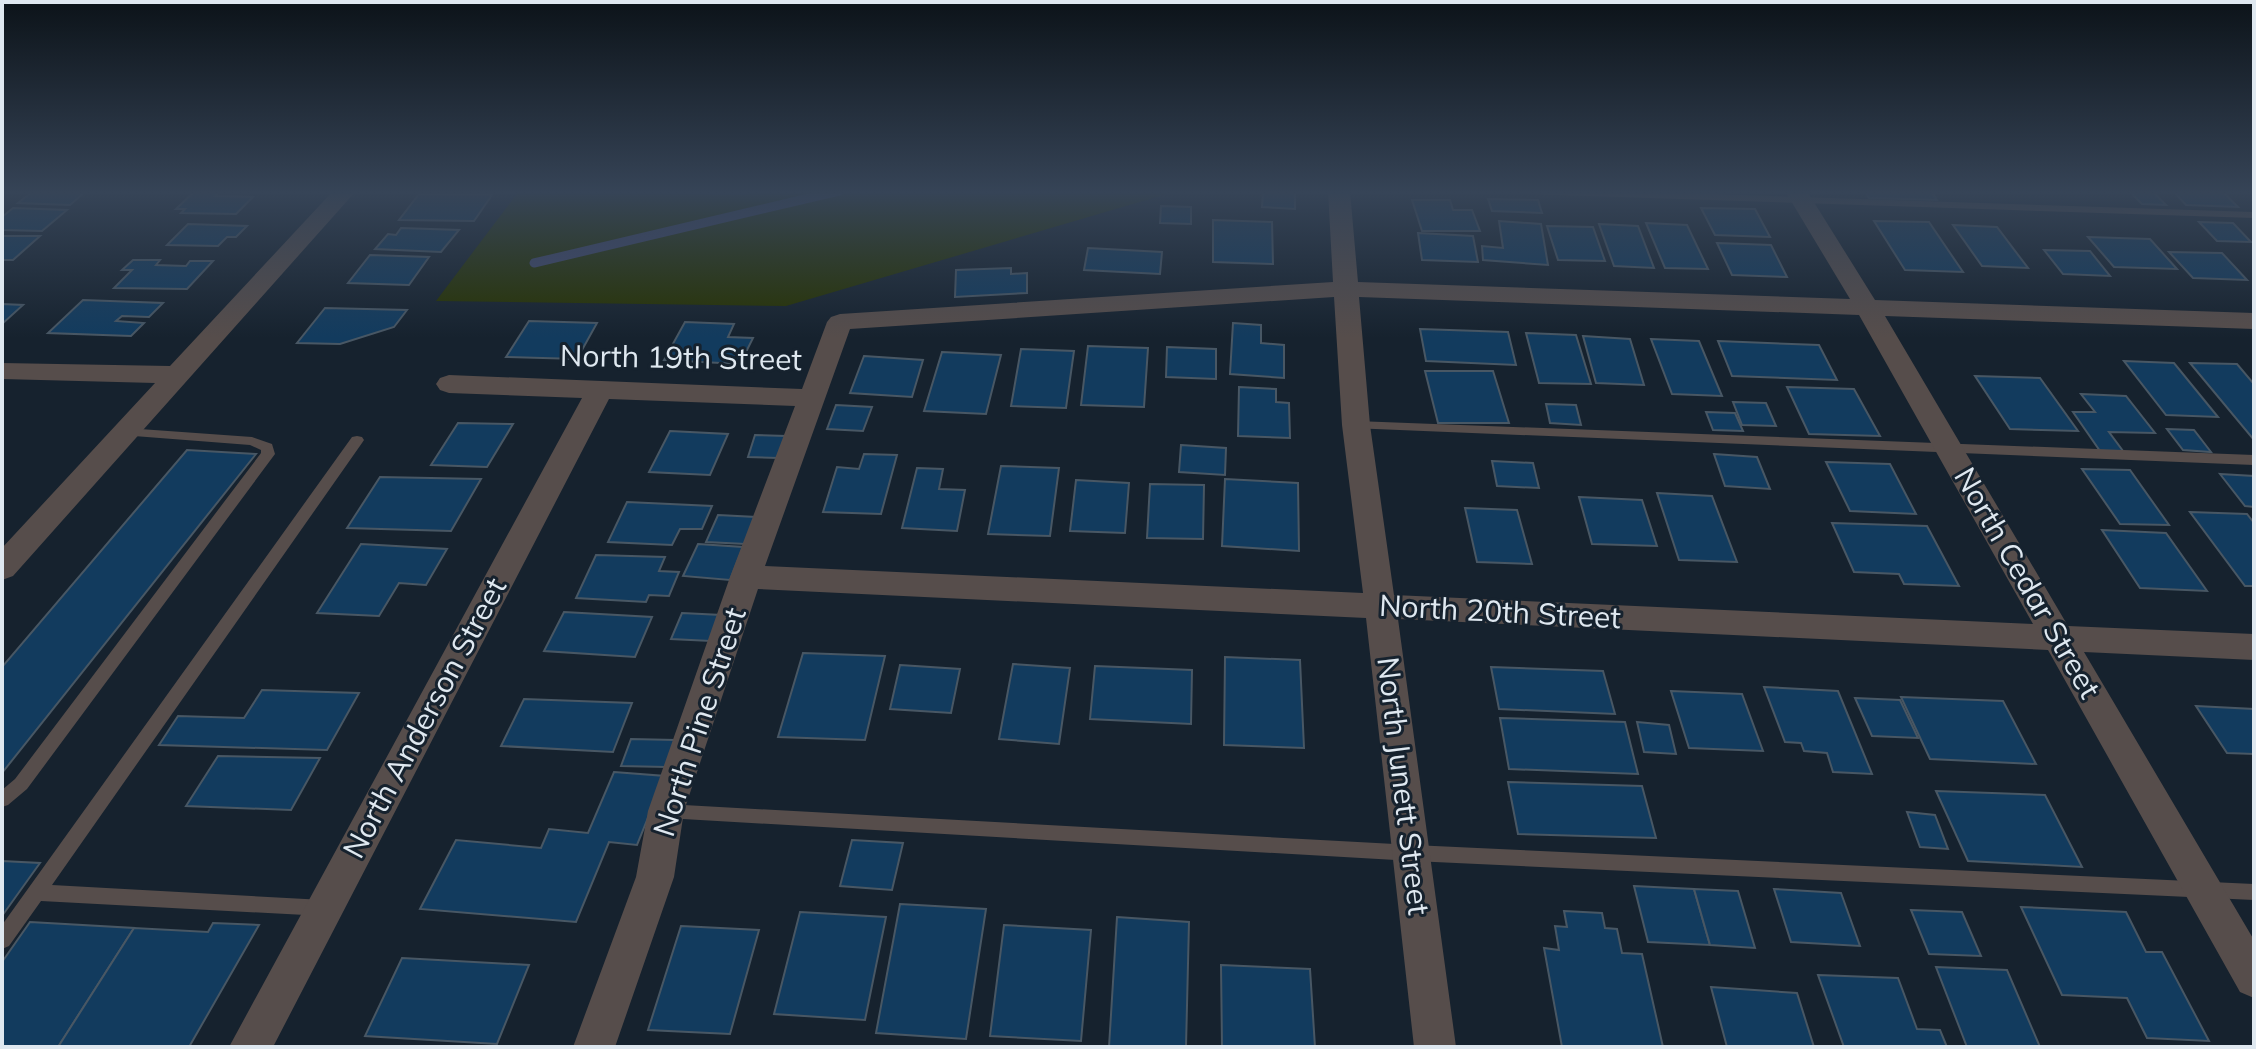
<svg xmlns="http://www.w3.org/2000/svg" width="2256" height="1049" viewBox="0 0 2256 1049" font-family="Mulish,sans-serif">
	<rect width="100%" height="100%" fill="#16222e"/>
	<polygon fill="#273300" points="519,191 743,195 761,191 1177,191 786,306 436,301"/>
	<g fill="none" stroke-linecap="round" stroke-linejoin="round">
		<polyline stroke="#434a6e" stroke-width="9" points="534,263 839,191"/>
	</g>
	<g fill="#123b5e" stroke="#485764" stroke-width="2">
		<polygon points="33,191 86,191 70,205 18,203"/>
		<polygon points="195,191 220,191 215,196 253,197 236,214 181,213 185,209 176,209"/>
		<polygon points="1263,191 1295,191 1295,209 1262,207"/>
		<polygon points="1864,191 1931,191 1937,200 1869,198"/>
		<polygon points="2129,191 2152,191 2166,205 2142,204"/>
		<polygon points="2173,191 2222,191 2238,207 2186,205"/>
		<polygon points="419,194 492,195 474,221 399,220"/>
		<polygon points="1488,199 1538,200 1542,213 1492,211"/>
		<polygon points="1412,200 1450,200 1453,210 1472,210 1480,231 1422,231"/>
		<polygon points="1161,206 1191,207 1191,224 1160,223"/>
		<polygon points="13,208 67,210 42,231 2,230 2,217"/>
		<polygon points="1701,208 1755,209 1770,237 1715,235"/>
		<polygon points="1213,220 1272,222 1273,264 1213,262"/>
		<polygon points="1499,221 1541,224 1548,265 1483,260 1482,246 1503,248"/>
		<polygon points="1874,221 1929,222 1963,272 1905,270"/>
		<polygon points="2199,222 2233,223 2251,242 2217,241"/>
		<polygon points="1646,223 1687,225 1708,269 1665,268"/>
		<polygon points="188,224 247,226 236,237 227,237 218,246 167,245"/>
		<polygon points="1599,224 1638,226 1654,268 1614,266"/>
		<polygon points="1953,225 1997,227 2028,268 1982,266"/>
		<polygon points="1547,226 1593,227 1605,261 1558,260"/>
		<polygon points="401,228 459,230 441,252 375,249 388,234 396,235"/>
		<polygon points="1418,233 1473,236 1478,262 1422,260"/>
		<polygon points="2,236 40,236 13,260 2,260"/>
		<polygon points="2088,237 2150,239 2177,269 2114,267"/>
		<polygon points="1717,243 1771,245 1787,277 1732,275"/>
		<polygon points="1088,248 1162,252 1160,274 1084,270"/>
		<polygon points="2044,250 2090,251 2110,276 2063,274"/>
		<polygon points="2169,252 2222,253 2247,280 2193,278"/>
		<polygon points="370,255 429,257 409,285 348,283"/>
		<polygon points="133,260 160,260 156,265 186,266 190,261 213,261 187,289 114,288 132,270 122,270"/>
		<polygon points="1011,268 1011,274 1027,273 1027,293 955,297 956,270"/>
		<polygon points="83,300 163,303 149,317 122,316 116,321 144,323 131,336 48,333"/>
		<polygon points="2,304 23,305 2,324"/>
		<polygon points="325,308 407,310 394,327 340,344 297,343"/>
		<polygon points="529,321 597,323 577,359 506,357"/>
		<polygon points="685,322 734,324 728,337 753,338 740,364 664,360"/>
		<polygon points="1233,323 1261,325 1261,343 1284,345 1284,378 1230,374"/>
		<polygon points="1420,329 1508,332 1516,365 1426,361"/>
		<polygon points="1526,333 1576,335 1591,384 1539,383"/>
		<polygon points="1583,336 1630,339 1644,385 1596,383"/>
		<polygon points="1651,339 1699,341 1722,396 1672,394"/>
		<polygon points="1718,341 1819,345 1837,380 1732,376"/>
		<polygon points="1088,346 1148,348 1144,407 1081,405"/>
		<polygon points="1167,347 1216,349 1216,379 1166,377"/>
		<polygon points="1021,349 1074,351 1066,408 1011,406"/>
		<polygon points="942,352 1001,355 986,414 924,411"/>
		<polygon points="864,356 923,360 912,397 850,393"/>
		<polygon points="2124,361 2174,363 2218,417 2166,415"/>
		<polygon points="2190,363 2237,364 2254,384 2254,440"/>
		<polygon points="1425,371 1493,371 1509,423 1438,423"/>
		<polygon points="1975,376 2040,378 2078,431 2010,429"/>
		<polygon points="1239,387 1276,389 1276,402 1289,403 1290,438 1238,436"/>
		<polygon points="1787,387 1854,389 1880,436 1809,434"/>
		<polygon points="2081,394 2126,396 2155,433 2109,432 2123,451 2100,451 2073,412 2095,412"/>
		<polygon points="1733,402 1766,403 1776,426 1742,425"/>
		<polygon points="1546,404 1576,405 1581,425 1550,423"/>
		<polygon points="836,405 872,407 863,431 827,429"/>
		<polygon points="1706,412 1735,413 1743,431 1713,430"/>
		<polygon points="458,423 513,424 487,467 431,465"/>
		<polygon points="2167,429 2194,430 2211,452 2183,450"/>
		<polygon points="670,431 728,434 710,475 649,472"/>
		<polygon points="755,435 786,436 778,458 748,457"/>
		<polygon points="1181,445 1226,448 1225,475 1179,472"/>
		<polygon points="187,450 256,454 2,773 2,667"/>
		<polygon points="864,454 897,455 881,514 823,512 837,467 859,469"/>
		<polygon points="1714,454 1757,457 1770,489 1725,486"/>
		<polygon points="1492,461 1533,463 1539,488 1497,486"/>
		<polygon points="1826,462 1890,464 1916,514 1850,511"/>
		<polygon points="1001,466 1059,468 1050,536 988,534"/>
		<polygon points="917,468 943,469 939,489 965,490 957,531 902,528"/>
		<polygon points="2082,469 2130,470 2169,525 2120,524"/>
		<polygon points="2220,474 2254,476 2254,507 2245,506"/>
		<polygon points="380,477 481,479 451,531 347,528"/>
		<polygon points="1225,479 1298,483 1299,551 1222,546"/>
		<polygon points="1076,480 1129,483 1125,533 1070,531"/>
		<polygon points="1150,484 1204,485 1203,539 1147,538"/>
		<polygon points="1657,493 1712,496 1737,562 1679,560"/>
		<polygon points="1579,497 1642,500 1657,546 1592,544"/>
		<polygon points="627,502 712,506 702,529 680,529 672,545 608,542"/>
		<polygon points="1465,508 1517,510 1532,564 1477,562"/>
		<polygon points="2190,512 2247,514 2254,523 2254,586 2245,586"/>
		<polygon points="718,515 756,517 746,544 706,542"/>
		<polygon points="1832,523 1927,526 1959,586 1904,584 1899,574 1854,572"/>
		<polygon points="2102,530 2166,533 2207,591 2140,588"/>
		<polygon points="361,544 447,549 426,585 399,583 379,616 317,613"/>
		<polygon points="698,544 743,547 730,580 683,576"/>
		<polygon points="596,555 665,557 659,571 679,572 669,596 649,595 646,602 576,598"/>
		<polygon points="564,612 652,617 635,657 544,651"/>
		<polygon points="682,613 721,615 711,641 671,639"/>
		<polygon points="803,653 885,656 865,740 778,737"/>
		<polygon points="1225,657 1300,660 1304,748 1224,745"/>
		<polygon points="1013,664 1070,668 1059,744 999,739"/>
		<polygon points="900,665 960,669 951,713 890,709"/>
		<polygon points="1095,666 1192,670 1191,724 1090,719"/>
		<polygon points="1491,667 1603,671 1615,714 1499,709"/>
		<polygon points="1764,687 1838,691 1872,774 1833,772 1827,753 1804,751 1801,743 1785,742"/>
		<polygon points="262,690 359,693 327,750 159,745 178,716 244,718"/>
		<polygon points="1671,691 1742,694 1763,751 1689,748"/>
		<polygon points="1901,697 2003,701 2036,764 1930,759"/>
		<polygon points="1855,698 1900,700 1918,738 1872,736"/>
		<polygon points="524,699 632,703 613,752 501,746"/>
		<polygon points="2196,706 2254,709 2254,754 2227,753"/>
		<polygon points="1500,718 1625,722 1638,774 1509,769"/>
		<polygon points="1637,722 1669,725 1676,754 1644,752"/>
		<polygon points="631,739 675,740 666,767 621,766"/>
		<polygon points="218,756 320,758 291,810 186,806"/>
		<polygon points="614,772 665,776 637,845 609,842 576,922 420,909 456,840 541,848 549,829 588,833"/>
		<polygon points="1508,782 1642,786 1656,838 1518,834"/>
		<polygon points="1936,791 2045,795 2082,867 1968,861"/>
		<polygon points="1907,812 1935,815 1948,849 1920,847"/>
		<polygon points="852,840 903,843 892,890 840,886"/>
		<polygon points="2,861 40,863 2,916"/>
		<polygon points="1634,886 1694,889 1710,945 1648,942"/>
		<polygon points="1694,889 1738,891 1755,948 1710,945"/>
		<polygon points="1774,889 1841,893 1860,946 1791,942"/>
		<polygon points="900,904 986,909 966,1039 876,1033"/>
		<polygon points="2021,907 2126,912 2146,952 2162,952 2209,1041 2147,1038 2127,998 2062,995"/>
		<polygon points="1911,910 1962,912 1981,956 1929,954"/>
		<polygon points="1564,911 1602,913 1605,928 1617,929 1622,953 1642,954 1663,1047 1562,1047 1544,948 1559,950 1555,926 1567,927"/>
		<polygon points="800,912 886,917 865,1020 774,1014"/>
		<polygon points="1117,917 1189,922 1186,1047 1109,1047"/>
		<polygon points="30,922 134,928 58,1047 2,1047 2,962"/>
		<polygon points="213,923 259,925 189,1047 58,1047 134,928 208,932"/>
		<polygon points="1004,925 1091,930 1081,1041 990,1036"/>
		<polygon points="681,926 759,930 730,1034 648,1030"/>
		<polygon points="402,958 529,965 497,1044 365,1036"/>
		<polygon points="1221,965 1310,969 1315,1047 1222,1047"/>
		<polygon points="1936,967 2007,970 2040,1047 1967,1047"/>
		<polygon points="1818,975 1898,978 1917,1029 1940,1030 1947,1047 1844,1047"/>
		<polygon points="1711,987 1797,993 1814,1047 1727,1047"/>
	</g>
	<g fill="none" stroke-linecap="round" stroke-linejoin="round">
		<g fill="#564d4b" fill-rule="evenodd">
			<polygon points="1522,191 1619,191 2254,212 2254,218 1527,194"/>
			<polygon points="1356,421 2254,455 2254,465 1351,428 1350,425"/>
			<polygon points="126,428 252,437 272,444 275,454 27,789 8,805 2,807 2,790 15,779 261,453 261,450 250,445 121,435 119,432 121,429"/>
			<polygon points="357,436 362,437 364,440 362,443 52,885 324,900 330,902 333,908 330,914 324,916 41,901 9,946 2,949 2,925 352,437"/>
			<polygon points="666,804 1413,845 2254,884 2254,900 1413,861 666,818 660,816 657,811 660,806"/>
		</g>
		<g fill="#564d4b" fill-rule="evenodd">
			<polygon points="333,191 356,191 13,576 2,580 2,548 155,383 2,379 2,363 170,366"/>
			<path d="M1328 191H1350L1358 282 1850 299 1785 191H1807L1875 300 2254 313V329L1885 316 2068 626 2254 634V660L2084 652 2254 940V998L2240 992 2048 650 1398 619 1456 1047H1414L1366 618 758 589 684 811 674 877 615 1047H573L636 877 648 811 730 577 795 406 609 399 273 1047H229L582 398 449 393 440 390 436 384 440 378 449 375 802 389 827 322 831 317 840 314 1333 282ZM1334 297 1342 425 1363 593 765 566 850 329ZM1359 297 1859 315 2033 624 1394 595 1370 425Z"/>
		</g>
	</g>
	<linearGradient id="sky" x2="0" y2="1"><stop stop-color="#0c1319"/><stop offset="0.57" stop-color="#364457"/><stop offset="1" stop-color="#364457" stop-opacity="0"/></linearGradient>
	<rect width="2256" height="338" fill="url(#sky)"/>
	<g text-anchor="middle" stroke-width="6" stroke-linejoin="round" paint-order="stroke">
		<g font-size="30" fill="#dfe8f0" stroke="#16222e">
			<text transform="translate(681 358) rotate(1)" y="10">North 19th Street</text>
			<text transform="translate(2027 583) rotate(60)" y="10">North Cedar Street</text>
			<text transform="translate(1500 612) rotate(3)" y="10">North 20th Street</text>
			<text transform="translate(425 718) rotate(-62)" y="10">North Anderson Street</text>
			<text transform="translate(700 722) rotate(-72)" y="10">North Pine Street</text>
			<text transform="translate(1403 786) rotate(83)" y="10">North Junett Street</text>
		</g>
	</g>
	<rect width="2256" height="1049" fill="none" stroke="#dfe8f0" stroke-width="8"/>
</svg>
